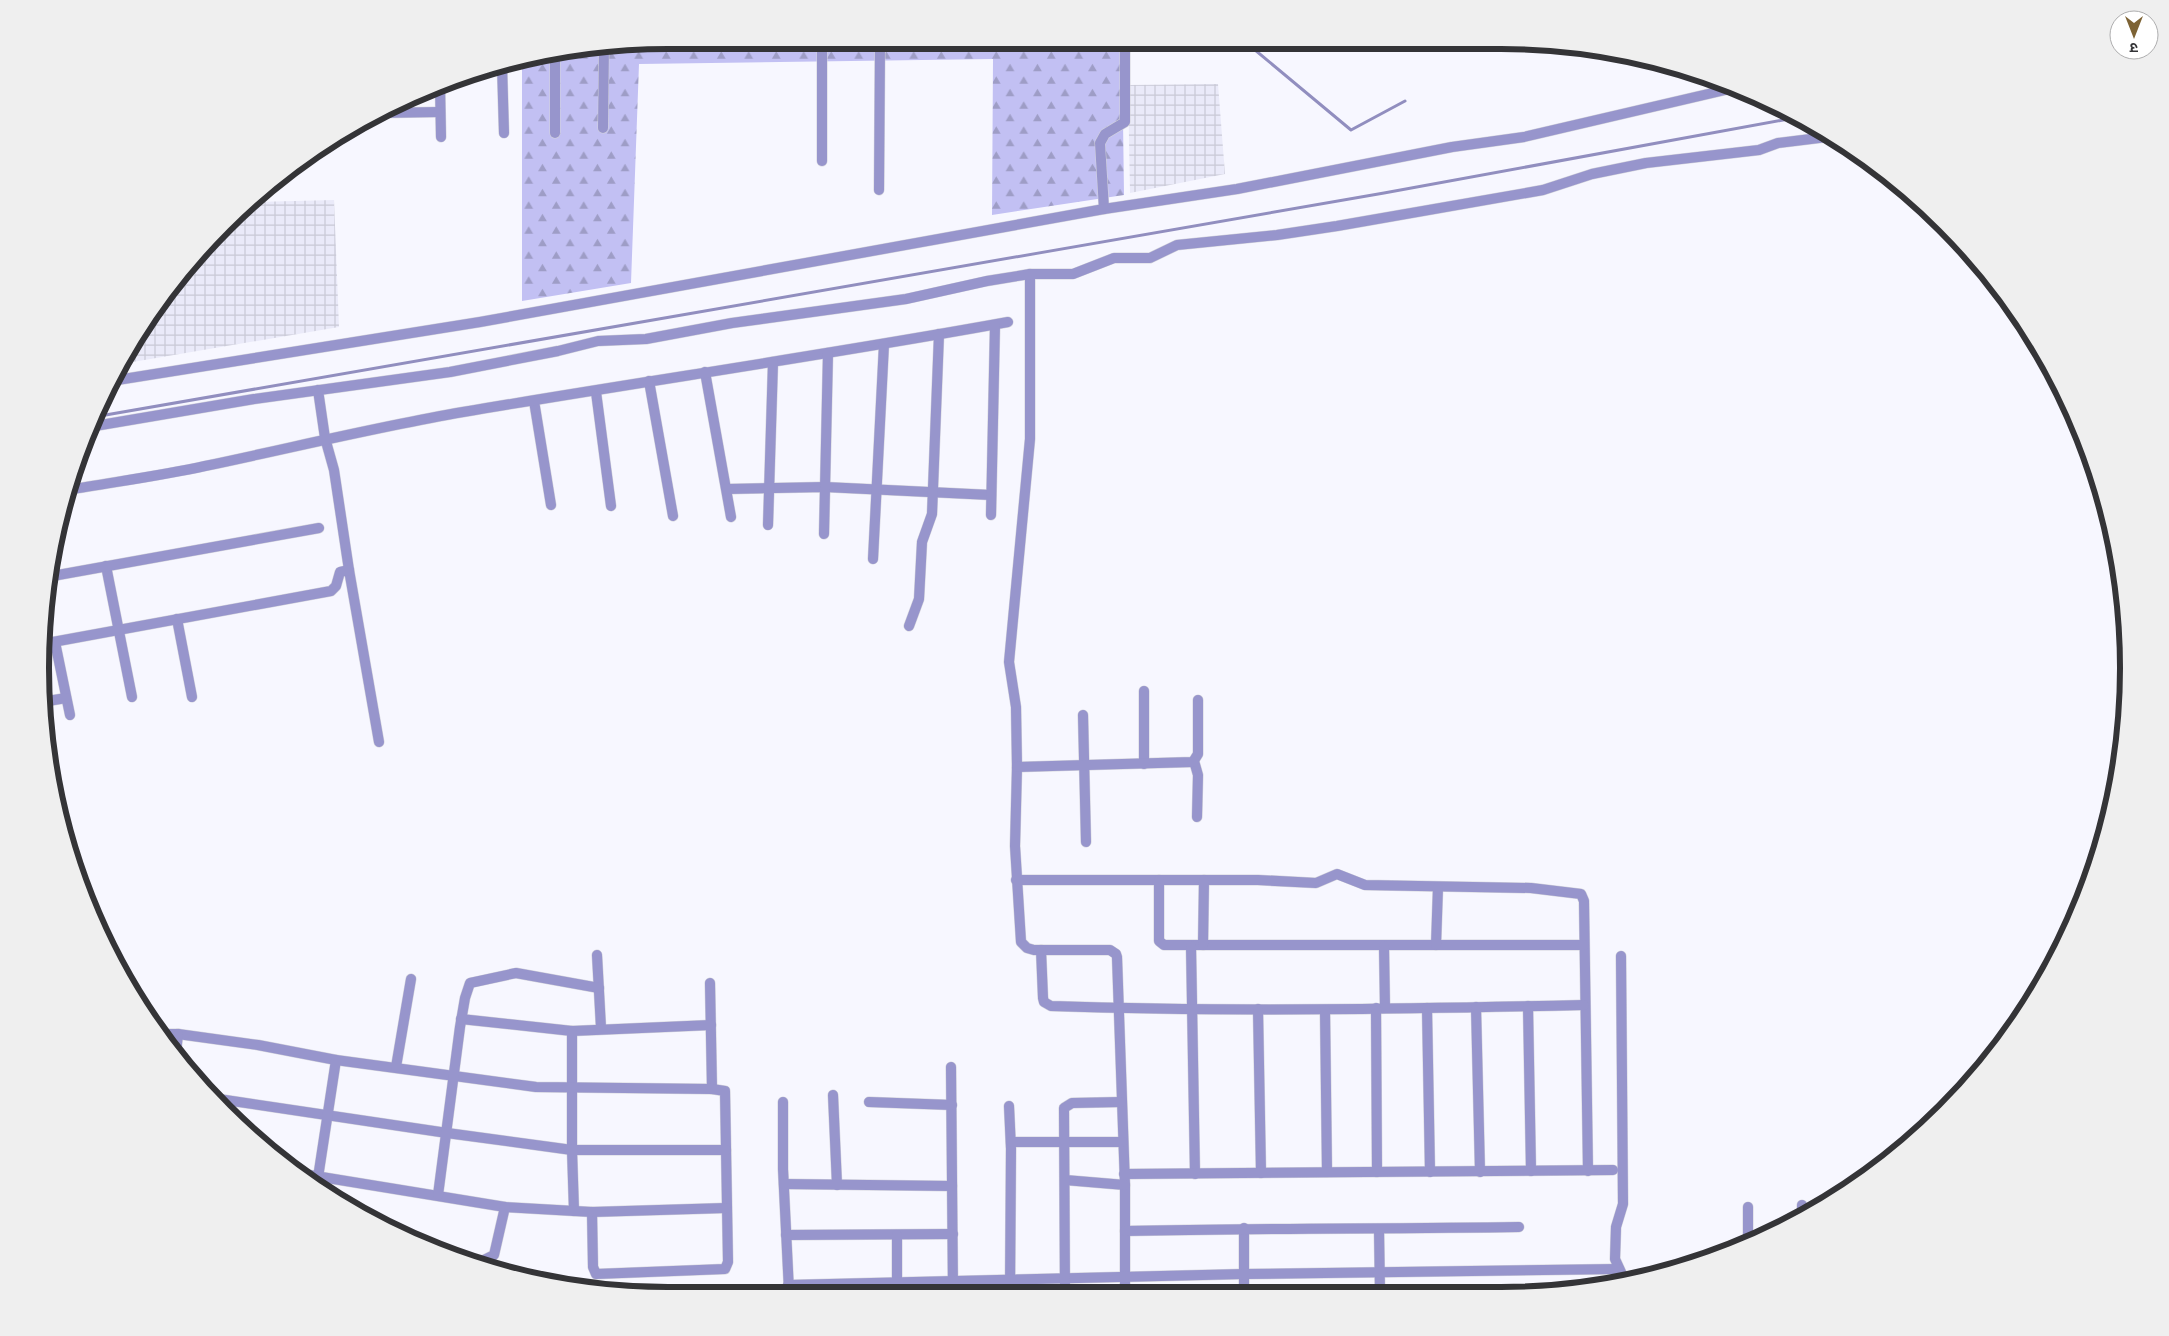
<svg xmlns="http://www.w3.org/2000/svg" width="2169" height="1336" viewBox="0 0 2169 1336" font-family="'Noto Serif','Noto Sans Devanagari',serif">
	<defs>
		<pattern id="industrial-grid" width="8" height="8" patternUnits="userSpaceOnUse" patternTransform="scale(1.25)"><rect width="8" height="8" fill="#eaeaf9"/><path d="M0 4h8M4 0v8" fill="none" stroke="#c9c9d6"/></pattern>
		<pattern id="forest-firs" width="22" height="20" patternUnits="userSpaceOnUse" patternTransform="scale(1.25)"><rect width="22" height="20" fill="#c2c0f3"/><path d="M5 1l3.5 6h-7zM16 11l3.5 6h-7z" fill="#9e9dc6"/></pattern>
	</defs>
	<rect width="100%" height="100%" fill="#f7f7ff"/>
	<g fill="url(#industrial-grid)">
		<polygon points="1218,84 1225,174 1130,193 1128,85"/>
		<polygon points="334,200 339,327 121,364 170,286 253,202"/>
	</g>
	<polygon fill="url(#forest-firs)" points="626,45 1122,45 1124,195 992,215 993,59 639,64 631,283 522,301 522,60 564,51 626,50"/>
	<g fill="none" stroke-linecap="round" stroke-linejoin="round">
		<g stroke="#918ebf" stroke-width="3">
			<polyline points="1249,45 1351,130 1405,101"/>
			<polyline points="94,417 1384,193 1794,118"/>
		</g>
		<g stroke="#d4d4db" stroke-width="11">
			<g id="street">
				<polyline points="502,65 504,133"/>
				<polyline points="440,84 441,137"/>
				<polyline points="377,113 440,112"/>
				<polyline points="603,128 604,45"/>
				<polyline points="555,133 555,53"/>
				<polyline points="822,161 822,45"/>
				<polyline points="879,190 880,45"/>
				<polyline points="1104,209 1100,143 1105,134 1125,122 1125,45"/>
				<polyline points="1030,274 1030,439 1009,662 1016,707 1017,767 1015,846 1021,942 1027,948 1034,950 1110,950 1116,954 1117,957 1125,1185 1125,1293"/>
				<polyline points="705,372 731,517"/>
				<polyline points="111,381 480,322 1104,209 1237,189 1452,147 1524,137 1738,87"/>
				<polyline points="649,381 673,516"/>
				<polyline points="318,390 325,438 334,470 349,570 379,742"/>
				<polyline points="596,392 611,506"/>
				<polyline points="534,401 551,505"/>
				<polyline points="89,427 254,399 450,372 558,351 598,341 646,339 732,323 906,299 987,281 1030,274 1073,274 1114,258 1150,258 1177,245 1277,235 1337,226 1543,190 1592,174 1646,163 1759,150 1778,143 1827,137"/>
				<polyline points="727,489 825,487 991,495"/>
				<path d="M68 490C113 482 160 476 205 466 291 448 376 427 463 412 645 381 827 355 1008 322"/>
				<polyline points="991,515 995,325"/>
				<polyline points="768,525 773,362"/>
				<polyline points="824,534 828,353"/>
				<polyline points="873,559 884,344"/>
				<polyline points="106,566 132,697"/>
				<polyline points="47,577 319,528"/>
				<polyline points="177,619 192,697"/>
				<polyline points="909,626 919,599 922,542 932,514 939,334"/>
				<polyline points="55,642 70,715"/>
				<polyline points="42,644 331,591 336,586 340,572 349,570"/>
				<polyline points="42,702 66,698"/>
				<polyline points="1083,715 1086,842"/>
				<polyline points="1194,761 1198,775 1197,817"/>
				<polyline points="1144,764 1144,691"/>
				<polyline points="1017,767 1193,762 1198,754 1198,700"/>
				<polyline points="1016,880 1258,880 1316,883 1337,874 1365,885 1531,888 1581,894 1584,901 1588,1171"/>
				<polyline points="1159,880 1159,941 1164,945 1584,945"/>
				<polyline points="1203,945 1204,880"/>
				<polyline points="1436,945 1438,887"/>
				<polyline points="1191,946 1195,1174"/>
				<polyline points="1384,946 1385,1008"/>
				<path d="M1041 950 1043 998 1044 1002 1051 1006C1228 1012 1406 1009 1584 1005"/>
				<polyline points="597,955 601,1028"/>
				<polyline points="1621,956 1623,1204 1616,1227 1615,1259 1625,1281"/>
				<polyline points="710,983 712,1089"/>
				<polyline points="1528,1006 1531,1171"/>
				<polyline points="1476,1007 1480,1172"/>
				<polyline points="1376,1008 1377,1172"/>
				<polyline points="1427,1008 1430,1172"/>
				<polyline points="1258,1009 1261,1173"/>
				<polyline points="1325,1010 1327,1172"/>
				<polyline points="461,1019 572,1031 711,1025"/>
				<polyline points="572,1031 572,1150 574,1211"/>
				<polyline points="160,1034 178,1034 258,1045 336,1060 536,1087 712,1089 725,1091 728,1262 725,1269 596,1274 593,1267 592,1212"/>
				<polyline points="176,1054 178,1034"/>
				<polyline points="396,1067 411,979"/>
				<polyline points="951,1067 953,1292"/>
				<polyline points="833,1095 837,1185"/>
				<polyline points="212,1098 447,1133 572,1150 726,1150"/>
				<polyline points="783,1102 783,1169 789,1291"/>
				<polyline points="869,1102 952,1105"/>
				<polyline points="1009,1106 1011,1149 1010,1292"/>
				<polyline points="1011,1142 1123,1142"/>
				<polyline points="297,1173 505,1207 592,1212 726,1208"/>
				<polyline points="1124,1174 1613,1170"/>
				<polyline points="1065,1180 1125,1185"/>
				<polyline points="317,1184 336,1060"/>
				<polyline points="784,1184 952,1186"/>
				<polyline points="438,1195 460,1027 465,998 470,983 516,973 599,988"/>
				<polyline points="1802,1205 1802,1217"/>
				<polyline points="1748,1207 1748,1240"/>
				<polyline points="1244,1228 1244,1293"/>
				<polyline points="1379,1229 1380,1294"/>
				<path d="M1125 1231C1257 1228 1388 1229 1519 1227"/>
				<polyline points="786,1235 953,1234"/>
				<polyline points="897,1235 897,1292"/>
				<polyline points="474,1261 484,1260 494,1255 505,1207"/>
				<polyline points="788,1285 1244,1274 1619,1269"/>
				<polyline points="1065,1293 1064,1108 1072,1103 1121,1102"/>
			</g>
		</g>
		<use href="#street" stroke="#9795cc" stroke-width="10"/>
	</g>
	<path d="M0 0H2169V1336H0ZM668 49H1501A619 619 0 0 1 2120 668V668A619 619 0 0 1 1501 1287H668A619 619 0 0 1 49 668V668A619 619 0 0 1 668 49Z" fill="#efefef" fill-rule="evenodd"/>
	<path fill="none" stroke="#343437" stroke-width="6" d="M668 49H1501A619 619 0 0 1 2120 668V668A619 619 0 0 1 1501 1287H668A619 619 0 0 1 49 668V668A619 619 0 0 1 668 49Z"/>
	<g transform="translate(2134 35) rotate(180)"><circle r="24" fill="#ffffff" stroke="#aeaeaf"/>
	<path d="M0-4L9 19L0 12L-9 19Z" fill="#7d6335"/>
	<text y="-8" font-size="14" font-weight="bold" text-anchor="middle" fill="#343437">उ</text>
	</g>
</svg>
